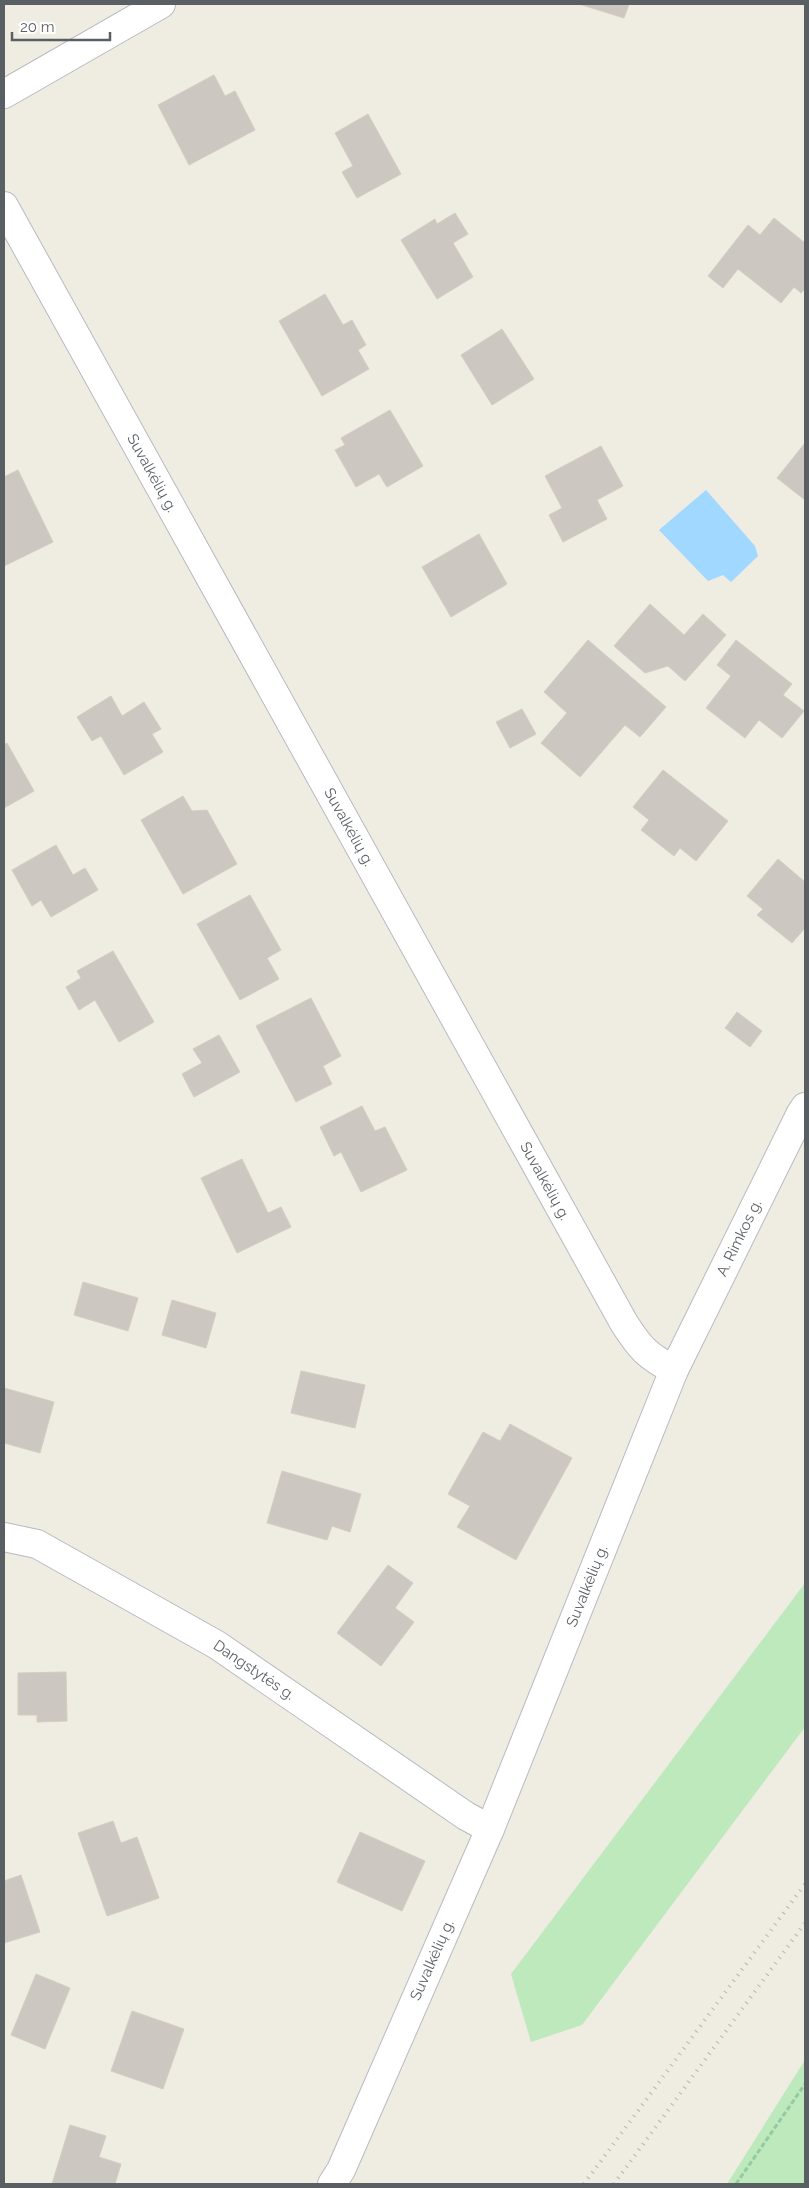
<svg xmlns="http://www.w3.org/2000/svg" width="809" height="2188" viewBox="0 0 809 2188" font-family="Raleway,sans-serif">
	<rect width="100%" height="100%" fill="#efece2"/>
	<g fill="#bde9bc">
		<polygon points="805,1583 805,1727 582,2025 531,2042 511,1974"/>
		<polygon points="805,2060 805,2184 727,2184"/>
	</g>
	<polygon fill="#a1d8ff" points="706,490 755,546 758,556 731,582 723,575 708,581 659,530"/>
	<g fill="#ccc8c1" stroke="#d4cdc0">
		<polygon points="579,4 629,4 624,18"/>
		<polygon points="214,75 225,96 235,91 255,130 189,165 158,105"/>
		<polygon points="368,114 401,174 357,198 342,172 353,166 335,133"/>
		<polygon points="455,213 468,234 453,243 473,277 437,299 401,240 435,219 437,224"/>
		<polygon points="774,218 805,243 805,289 801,293 794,287 781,303 738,269 723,288 708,276 748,225 760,235"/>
		<polygon points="325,294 343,325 352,320 366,345 358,350 369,369 322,396 279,321"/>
		<polygon points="502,329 534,379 492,405 461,355"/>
		<polygon points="390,410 423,466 387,487 379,474 356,487 335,450 345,445 341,438"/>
		<polygon points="805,443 805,500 777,478"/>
		<polygon points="601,446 623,486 597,500 607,519 563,542 549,515 562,508 545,476"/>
		<polygon points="18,470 53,542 4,566 4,477"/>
		<polygon points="479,534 507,584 451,617 422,567"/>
		<polygon points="650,604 684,635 703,614 726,635 685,681 668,666 645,673 614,646"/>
		<polygon points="588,640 666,707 640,737 625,725 580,777 541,743 567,713 544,692"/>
		<polygon points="736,640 792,684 783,695 804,711 782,738 759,720 745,738 706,708 731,676 717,665"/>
		<polygon points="111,696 122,716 144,702 161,729 152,734 163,752 124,775 101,736 92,741 77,717"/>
		<polygon points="522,709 536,734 510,748 496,722"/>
		<polygon points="7,743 34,791 4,808 4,745"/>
		<polygon points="663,770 728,821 696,861 680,848 674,856 641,830 649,820 633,807"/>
		<polygon points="183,796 192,811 207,810 237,864 183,894 141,820"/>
		<polygon points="56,845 73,875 85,868 98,890 51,917 41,900 32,906 12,870"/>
		<polygon points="778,859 805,882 805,928 792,943 757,915 763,909 747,896"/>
		<polygon points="250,895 281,950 267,958 279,979 240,1000 197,924"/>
		<polygon points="113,951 154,1022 119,1042 95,1000 79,1010 66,987 81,978 77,971"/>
		<polygon points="311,998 341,1056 323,1066 332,1084 296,1102 256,1026"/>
		<polygon points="737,1012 762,1031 750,1047 725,1028"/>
		<polygon points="219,1035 240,1072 194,1097 182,1074 202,1063 193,1049"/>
		<polygon points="362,1106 375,1131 385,1127 407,1170 361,1192 341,1152 334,1156 320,1127"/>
		<polygon points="242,1159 268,1213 281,1207 291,1227 237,1253 201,1178"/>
		<polygon points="83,1282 138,1298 128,1331 74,1315"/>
		<polygon points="172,1300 216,1313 206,1348 162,1335"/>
		<polygon points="301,1371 365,1385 355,1428 291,1413"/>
		<polygon points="4,1388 54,1402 40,1453 4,1443"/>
		<polygon points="510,1424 572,1458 516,1560 457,1527 470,1506 448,1494 483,1432 500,1441"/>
		<polygon points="282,1471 361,1494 350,1532 332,1526 327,1540 267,1523"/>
		<polygon points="388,1565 413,1583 395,1608 414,1622 381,1666 337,1633"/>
		<polygon points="66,1672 67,1721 37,1722 37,1715 18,1715 18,1673"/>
		<polygon points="113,1821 121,1843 137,1837 159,1898 107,1916 78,1833"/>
		<polygon points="360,1832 425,1861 402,1911 337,1882"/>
		<polygon points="21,1875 40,1932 4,1943 4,1881"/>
		<polygon points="36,1974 70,1988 45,2049 11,2035"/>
		<polygon points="132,2011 184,2029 163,2089 111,2071"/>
		<polygon points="70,2125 106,2136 99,2157 121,2164 115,2184 52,2184"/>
	</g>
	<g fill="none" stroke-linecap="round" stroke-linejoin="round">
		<g stroke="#b7bbc0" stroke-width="30">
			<g id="street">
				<polyline points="4,94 161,4"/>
				<path d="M4 206 624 1323C640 1348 647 1356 674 1370"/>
				<polyline points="4,1537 37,1544 217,1645 466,1816 490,1829"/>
				<polyline points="332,2184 341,2170 490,1829 674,1370 801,1113 805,1107"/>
			</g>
		</g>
		<polyline stroke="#94caa3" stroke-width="3" stroke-dasharray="5 2.5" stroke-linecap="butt" points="736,2184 805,2084"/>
		<use href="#street" stroke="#fff" stroke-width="28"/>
		<g stroke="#b4b5b5" stroke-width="4" stroke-dasharray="1 6" stroke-linecap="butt">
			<polyline points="584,2184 805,1884"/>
			<polyline points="614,2184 805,1923"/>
		</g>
	</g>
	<g text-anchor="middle" stroke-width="4" stroke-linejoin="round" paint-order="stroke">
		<g font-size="15" fill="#5a5f64" stroke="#fff">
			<text transform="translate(152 473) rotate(61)" y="5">Suvalkėlių g.</text>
			<text transform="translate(349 827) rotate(61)" y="5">Suvalkėlių g.</text>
			<text transform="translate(545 1181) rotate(61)" y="5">Suvalkėlių g.</text>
			<text transform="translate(739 1238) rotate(-64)" y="5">A. Rimkos g.</text>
			<text transform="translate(587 1586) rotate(-68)" y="5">Suvalkėlių g.</text>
			<text transform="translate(254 1670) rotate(34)" y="5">Dangstytės g.</text>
			<text transform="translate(432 1960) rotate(-66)" y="5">Suvalkėlių g.</text>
		</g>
	</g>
	<rect width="809" height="2188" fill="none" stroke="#5a5f64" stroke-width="10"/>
	<path d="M12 32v8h98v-8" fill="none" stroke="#5a5f64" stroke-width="2.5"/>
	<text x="20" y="32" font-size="15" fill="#5a5f64" stroke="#ffffff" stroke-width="4" paint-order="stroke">20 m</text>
</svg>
